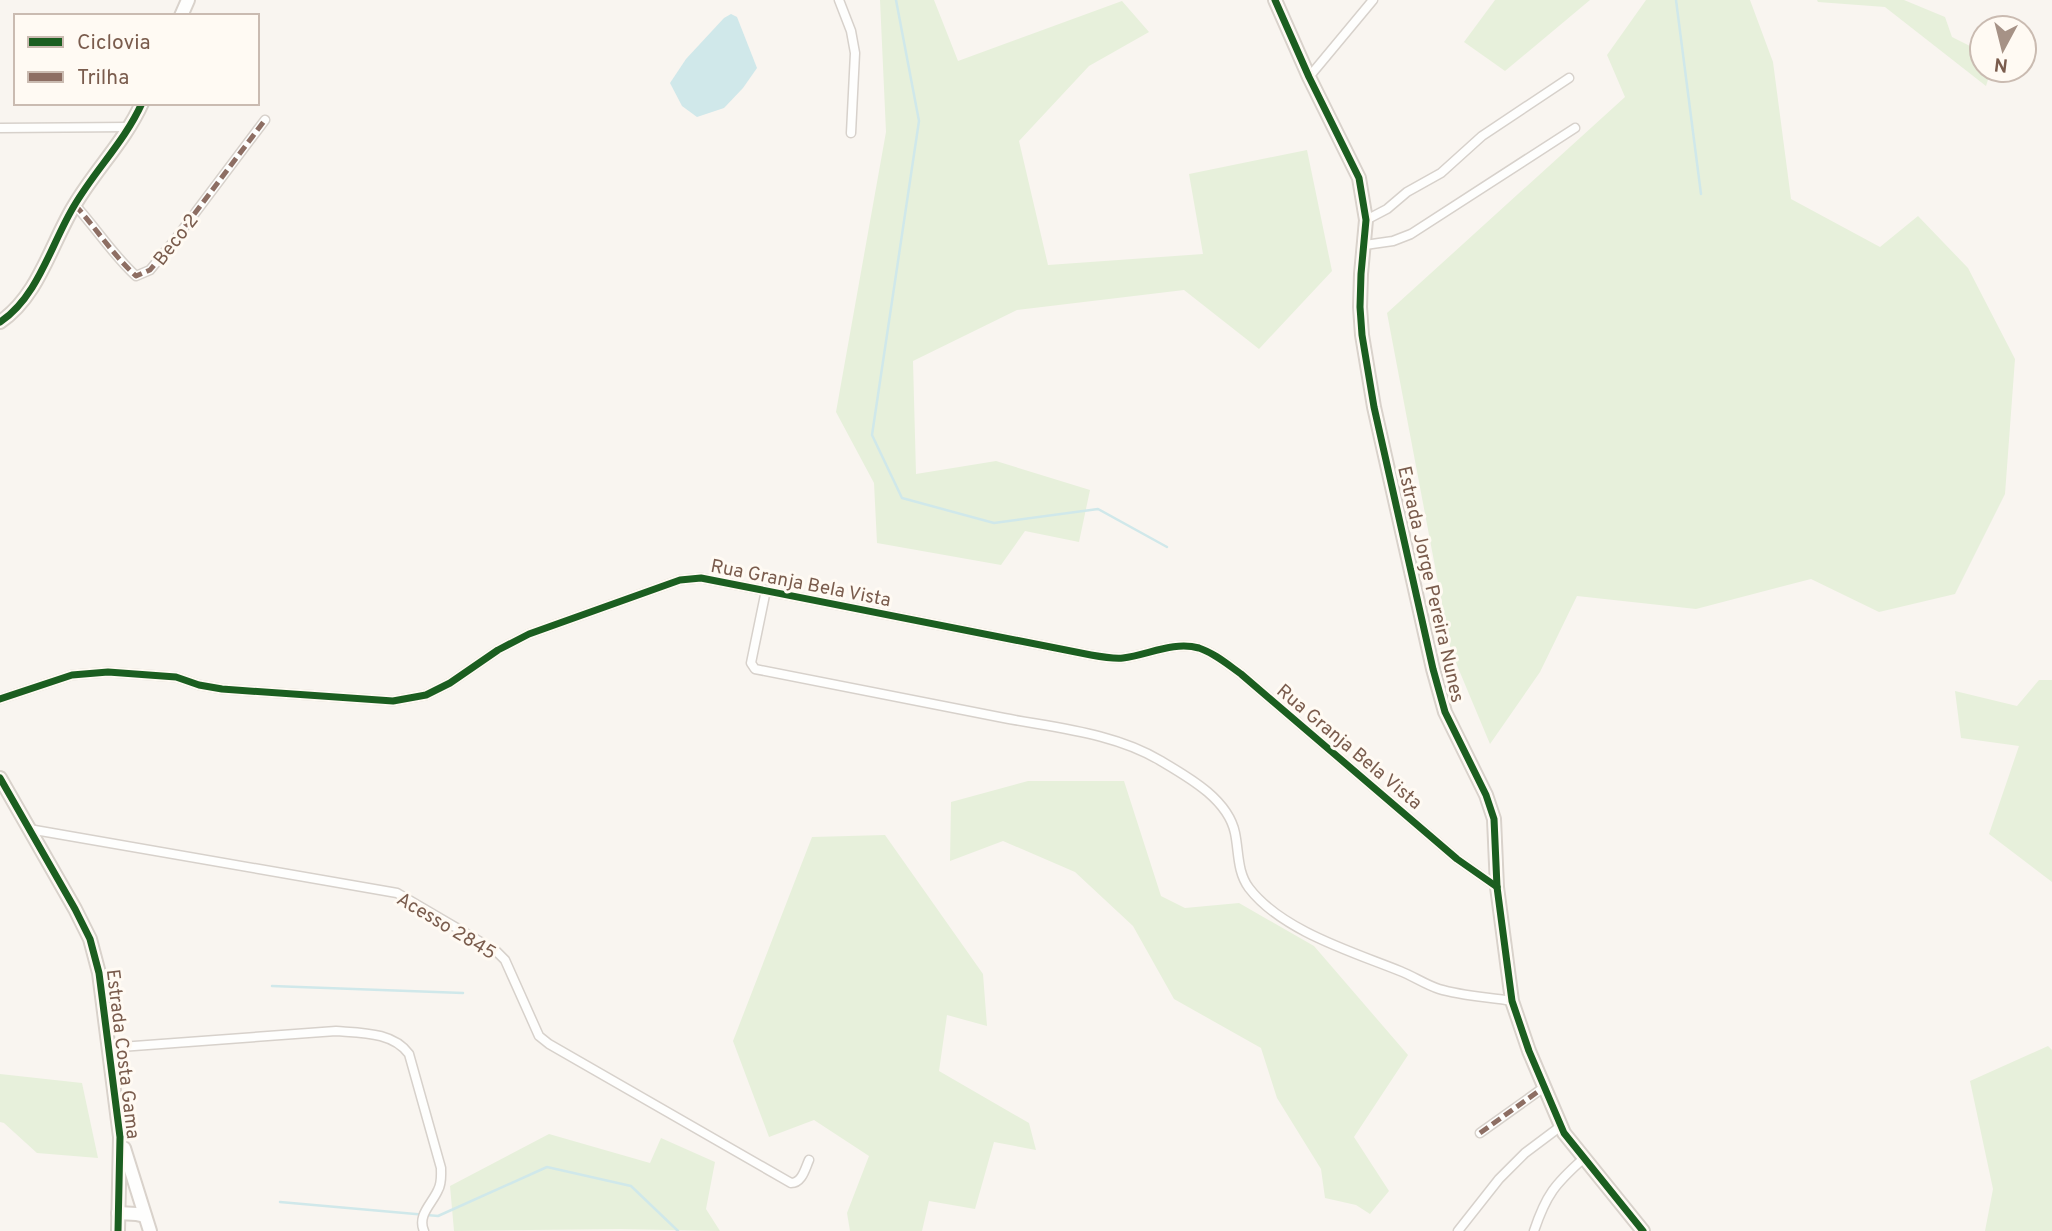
<svg xmlns="http://www.w3.org/2000/svg" width="2052" height="1231" viewBox="0 0 2052 1231" font-family="Overpass,sans-serif">
	<rect width="100%" height="100%" fill="#f9f5f0"/>
	<g fill="#e7f0db">
		<polygon points="880,0 934,0 958,61 1122,1 1149,32 1089,66 1019,141 1048,265 1203,254 1189,174 1307,150 1332,271 1259,349 1184,290 1017,310 913,361 916,474 996,461 1090,490 1079,542 1025,531 1001,565 877,543 874,483 836,412 886,132"/>
		<polygon points="1495,0 1590,0 1505,71 1464,42"/>
		<polygon points="1646,0 1750,0 1773,62 1791,199 1880,247 1918,216 1968,268 2015,359 2005,494 1955,594 1879,612 1811,579 1696,609 1577,596 1540,672 1490,744 1451,651 1387,313 1625,97 1607,55"/>
		<polygon points="1817,0 1904,0 1945,17 1952,37 1982,52 1982,70 1991,70 1986,86 1885,7 1818,2"/>
		<polygon points="2039,680 2052,680 2052,882 1989,834 2019,746 1961,738 1955,691 2017,706"/>
		<polygon points="1028,781 1124,781 1161,896 1185,908 1239,903 1314,946 1408,1055 1354,1137 1389,1191 1370,1214 1356,1205 1325,1198 1321,1169 1277,1098 1261,1048 1174,999 1133,926 1075,872 1003,841 950,861 951,802"/>
		<polygon points="885,835 983,974 987,1026 947,1015 939,1071 1029,1123 1036,1150 994,1142 975,1209 929,1201 922,1231 850,1231 847,1213 869,1156 814,1120 769,1137 733,1041 812,837"/>
		<polygon points="2048,1046 2052,1050 2052,1231 1985,1231 1993,1189 1970,1081"/>
		<polygon points="0,1074 82,1083 98,1158 37,1153 4,1123 0,1122"/>
		<polygon points="549,1134 650,1163 661,1138 715,1162 706,1209 720,1231 620,1229 454,1231 450,1186"/>
	</g>
	<polygon fill="#d0e8ea" points="731,14 737,17 757,68 743,88 724,108 697,117 682,106 670,83 686,59 724,18"/>
	<g fill="none" stroke-linecap="round" stroke-linejoin="round">
		<g stroke="#d0e8ea" stroke-width="2.5">
			<polyline points="896,0 919,121 872,435 902,498 994,523 1098,509 1167,547"/>
			<polyline points="1676,0 1701,194"/>
			<polyline points="272,986 463,993"/>
			<polyline points="280,1202 438,1216 547,1167 631,1186 678,1231"/>
		</g>
		<g stroke="#d7d1cb" stroke-width="11">
			<g id="street">
				<polyline points="839,0 851,31 855,53 851,133"/>
				<polyline points="1309,77 1373,0"/>
				<polyline points="0,128 131,127"/>
				<path d="M75 205C96 228 113 255 136 276L150 270 174 241 265 120"/>
				<polyline points="1366,220 1387,209 1407,192 1441,173 1482,136 1569,78"/>
				<polyline points="1365,245 1393,241 1411,234 1575,128"/>
				<path d="M766 590 751 663 755 669C838 686 921 702 1004 718 1056 728 1115 733 1161 761 1188 777 1228 799 1235 833 1239 852 1237 872 1249 888 1282 931 1353 952 1400 971 1413 976 1426 985 1439 989 1462 996 1488 997 1512 1001"/>
				<path d="M0 699 72 675 108 672 176 677 199 685 222 689 393 701 426 695 450 683 498 650 529 634 680 580 701 578 1091 655C1102 657 1113 659 1123 658 1148 655 1173 641 1199 648 1214 653 1227 664 1241 674L1457 859 1497 887"/>
				<path d="M29 829 397 893 496 951 505 960 539 1036 549 1044 791 1183C802 1183 805 1169 809 1160"/>
				<path d="M107 1048 336 1031C362 1033 393 1032 409 1054L441 1168C441 1176 442 1183 438 1190 432 1204 417 1215 424 1231"/>
				<polyline points="1480,1133 1543,1088"/>
				<polyline points="1458,1231 1499,1179 1525,1153 1561,1126"/>
				<path d="M1534 1231C1546 1195 1555 1184 1583 1159"/>
			</g>
		</g>
		<g stroke="#d9d2cb" stroke-width="16">
			<g id="secondary">
				<polyline points="1275,0 1309,77 1359,178 1366,220 1361,274 1360,307 1362,335 1374,407 1433,669 1445,712 1486,795 1494,819 1497,887 1512,1001 1529,1051 1564,1133 1643,1231"/>
				<polyline points="181,16 188,0"/>
				<path d="M0 322C38 297 51 244 74 206 95 170 125 141 142 103"/>
				<polyline points="0,778 75,909 90,939 99,973 120,1137 118,1231"/>
				<polyline points="124,1148 150,1231"/>
				<polyline points="118,1213 136,1214 145,1216"/>
			</g>
		</g>
		<use href="#street" stroke="#fefefd" stroke-width="8"/>
		<use href="#secondary" stroke="#fefefd" stroke-width="12"/>
		<g stroke="#8d6e63" stroke-width="5" stroke-dasharray="10 5" stroke-linecap="butt">
			<path d="M75 205C96 228 113 255 136 276L150 270 174 241 265 120"/>
			<polyline points="1480,1133 1543,1088"/>
		</g>
		<g stroke="#fffaf3" stroke-width="11">
			<g id="cycleway">
				<polyline points="1275,0 1309,77 1359,178 1366,220 1361,274 1360,307 1362,335 1374,407 1433,669 1445,712 1486,795 1494,819 1497,887 1512,1001 1529,1051 1564,1133 1643,1231"/>
				<path d="M0 322C38 297 51 244 74 206 95 170 125 141 142 103"/>
				<path d="M0 699 72 675 108 672 176 677 199 685 222 689 393 701 426 695 450 683 498 650 529 634 680 580 701 578 1091 655C1102 657 1113 659 1123 658 1148 655 1173 641 1199 648 1214 653 1227 664 1241 674L1457 859 1497 887"/>
				<polyline points="0,778 75,909 90,939 99,973 120,1137 118,1231"/>
			</g>
		</g>
		<use href="#cycleway" stroke="#1b5e20" stroke-width="7"/>
	</g>
	<g text-anchor="middle" stroke-width="6" stroke-linejoin="round" paint-order="stroke">
		<g font-size="19" fill="#7a5c4d" stroke="#fffaf3">
			<text transform="translate(175 239) rotate(-52)" y="7">Beco 2</text>
			<text transform="translate(801 582) rotate(11)" y="7">Rua Granja Bela Vista</text>
			<text transform="translate(1432 584) rotate(77)" y="7">Estrada Jorge Pereira Nunes</text>
			<text transform="translate(1350 746) rotate(40)" y="7">Rua Granja Bela Vista</text>
			<text transform="translate(447 925) rotate(31)" y="7">Acesso 2845</text>
			<text transform="translate(124 1054) rotate(83)" y="7">Estrada Costa Gama</text>
		</g>
	</g>
	<rect x="14" y="14" width="245" height="91" fill="#fffaf3" stroke="#cabbb1" stroke-width="2"/>
	<rect x="28" y="37" width="35" height="10" fill="#1b5e20" stroke="#cabbb1" stroke-width="2"/>
	<text x="77" y="49" font-size="21" fill="#7a5c4d">Ciclovia</text>
	<rect x="28" y="72" width="35" height="10" fill="#8d6e63" stroke="#cabbb1" stroke-width="2"/>
	<text x="77" y="84" font-size="21" fill="#7a5c4d">Trilha</text>
	<g transform="translate(2003 49) rotate(187)"><circle r="33" fill="#fffaf3" stroke="#cabbb1" stroke-width="2"/>
	<path d="M0-5L12 26L0 18L-12 26Z" fill="#a69286"/>
	<text y="-10" font-size="19" font-weight="bold" text-anchor="middle" fill="#7a5c4d">N</text>
	</g>
</svg>
